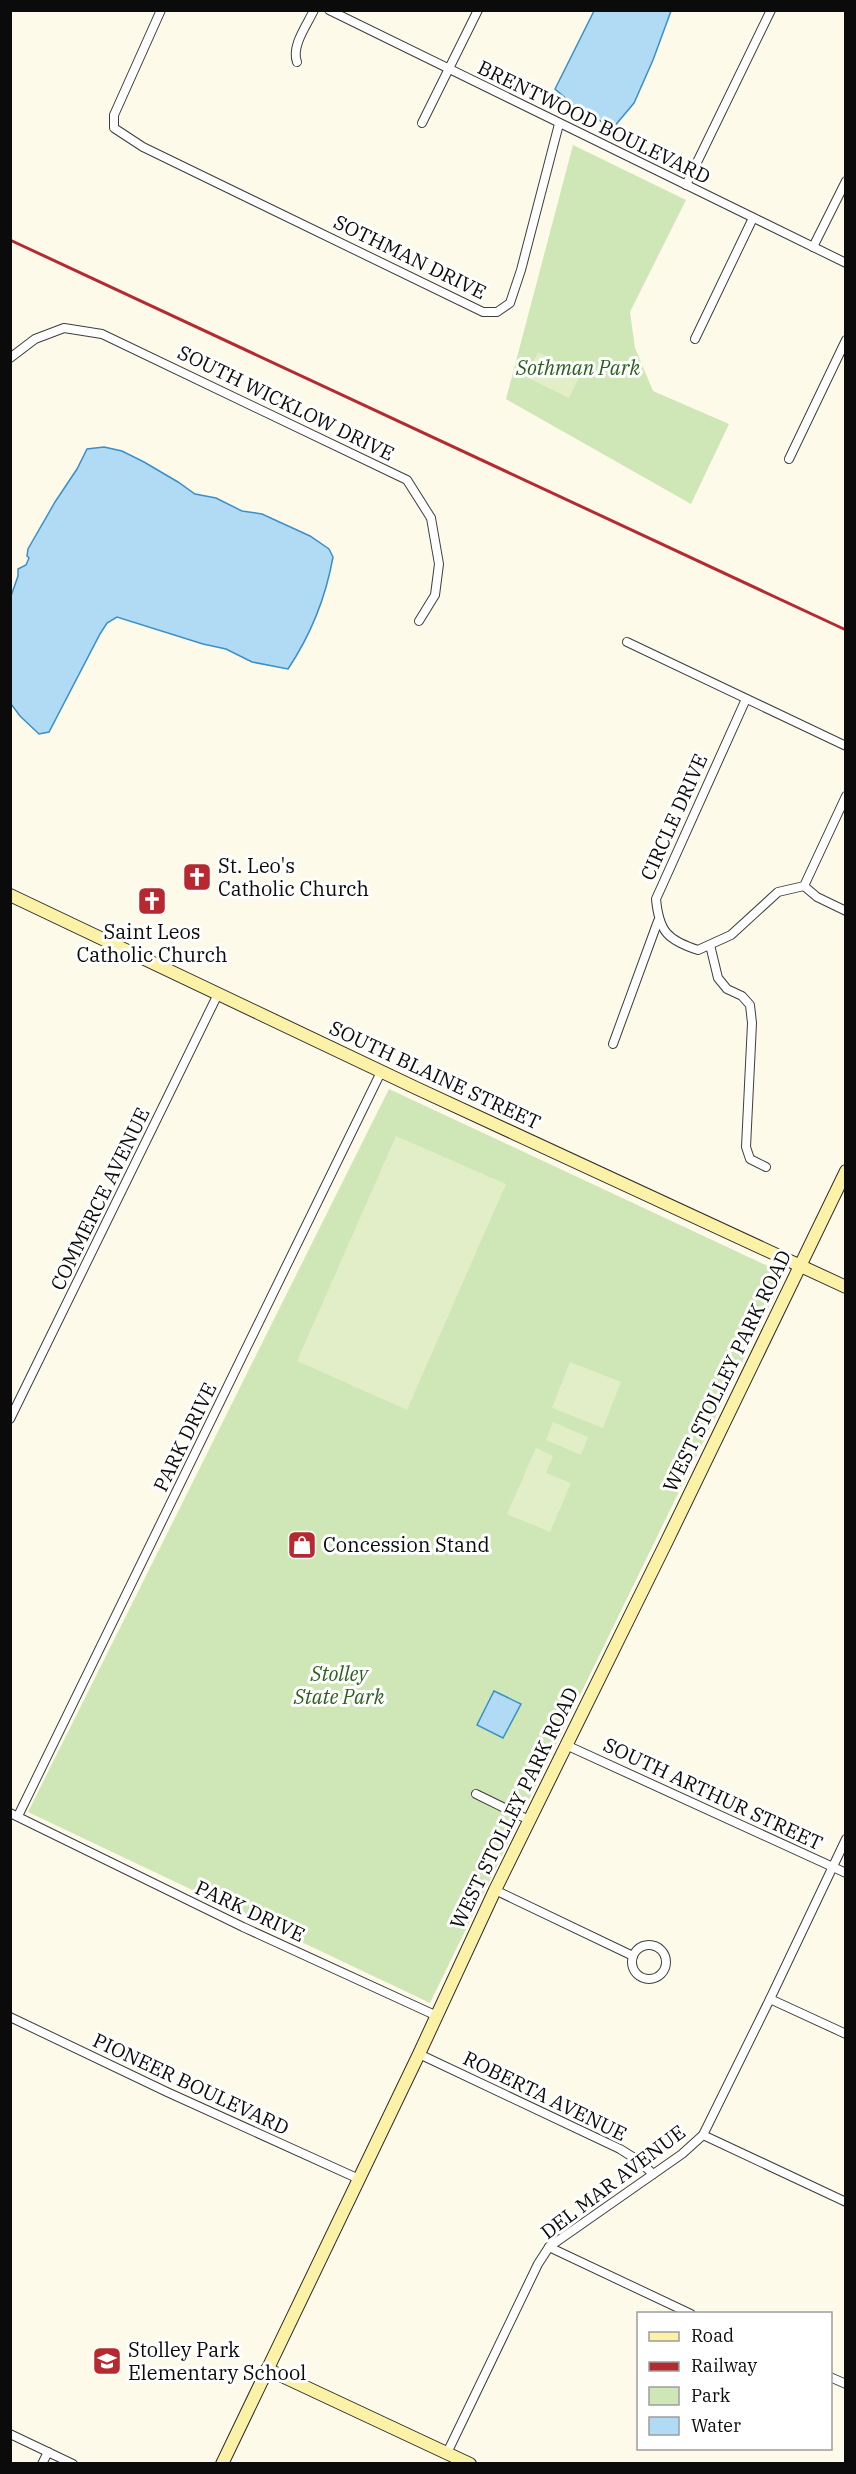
<svg xmlns="http://www.w3.org/2000/svg" width="856" height="2474" viewBox="0 0 856 2474" font-family="'IBM Plex Serif',serif">
	<rect width="100%" height="100%" fill="#fefaea"/>
	<g fill="#cfe7b6">
		<polygon points="573,145 686,200 630,312 635,348 653,391 729,424 691,504 506,399"/>
		<polygon points="389,1089 785,1274 430,2003 28,1812"/>
	</g>
	<g fill="#e1eec7">
		<polygon points="538,352 581,374 569,398 526,377"/>
		<polygon points="396,1136 506,1184 407,1410 297,1361"/>
		<polygon points="570,1362 621,1382 603,1428 552,1408"/>
		<polygon points="553,1422 588,1437 581,1455 546,1440"/>
		<polygon points="536,1448 553,1456 546,1473 571,1483 550,1532 507,1514"/>
	</g>
	<g fill="#b1dbf4" stroke="#3a90c8" stroke-width="1.5">
		<polygon points="594,11 671,11 653,60 634,103 613,128 577,108 555,89"/>
		<path d="M104 447 122 451 144 462 178 482 195 494 216 498 242 511 262 514 310 536 329 549 333 557C326 596 310 636 288 669L252 662 226 649 203 644 117 617 107 623 100 634 49 732 39 734 20 716 11 704V596L18 576V569L26 565 29 558 27 556 28 549 55 502 77 469 87 449Z"/>
		<polygon points="494,1691 521,1704 503,1738 477,1725"/>
	</g>
	<g fill="none" stroke-linecap="round" stroke-linejoin="round">
		<g stroke="#3e3e3e" stroke-width="10">
			<g id="street">
				<polyline points="161,10 114,115 114,128 143,147 483,312 497,312 510,303 521,270 559,124"/>
				<polyline points="329,10 846,263"/>
				<path d="M297 62C291 46 307 25 314 10"/>
				<polyline points="422,123 478,10"/>
				<polyline points="686,185 771,10"/>
				<polyline points="813,247 846,181"/>
				<polyline points="695,339 753,218"/>
				<polyline points="10,358 35,339 64,328 102,334 407,480 431,518 439,564 435,595 419,621"/>
				<polyline points="789,459 846,340"/>
				<polyline points="627,642 846,746"/>
				<path d="M746 699 656 899C659 931 667 940 698 950L731 935 778 892 804 886 846 796"/>
				<polyline points="804,886 817,897 846,911"/>
				<polyline points="710,945 718,978 727,989 742,996 750,1005 752,1023 746,1147 750,1159 766,1167"/>
				<polyline points="613,1044 658,921"/>
				<polyline points="10,1419 218,994"/>
				<polyline points="566,1745 846,1873"/>
				<polyline points="476,1794 529,1820"/>
				<polyline points="10,1813 243,1927 437,2016"/>
				<polyline points="18,1816 381,1072"/>
				<polyline points="495,1890 633,1956"/>
				<circle cx="649" cy="1962" r="17"/>
				<polyline points="770,1999 846,2034"/>
				<polyline points="10,2017 167,2092 359,2179"/>
				<polyline points="419,2054 620,2149 639,2161 653,2174"/>
				<polyline points="703,2135 846,2202"/>
				<polyline points="549,2247 691,2314"/>
				<polyline points="830,2377 846,2384"/>
				<polyline points="10,2434 73,2464"/>
				<polyline points="447,2453 538,2264 549,2247 682,2154 703,2135 770,1999 846,1839"/>
				<polyline points="42,2464 48,2452"/>
			</g>
		</g>
		<g stroke="#2d2d2d" stroke-width="14">
			<g id="secondary">
				<polyline points="10,895 416,1088 846,1287"/>
				<polyline points="267,2369 470,2464"/>
				<polyline points="222,2464 419,2054 495,1890 665,1545 846,1171"/>
			</g>
		</g>
		<use href="#street" stroke="#fff" stroke-width="8"/>
		<use href="#secondary" stroke="#fcf2a7" stroke-width="12"/>
		<polyline stroke="#b62930" stroke-width="3" points="10,240 846,630"/>
	</g>
	<defs>
		<g id="church-square" transform="scale(1.5)"><rect x="-9" y="-9" width="18" height="18" rx="4" fill="#b62930" stroke="#fff"/><path d="M-1.2-6h2.4v3.5h3.3v2.4h-3.3V6h-2.4V-.1h-3.3v-2.4h3.3Z" fill="#fff"/></g>
		<g id="shop-square" transform="scale(1.5)"><rect x="-9" y="-9" width="18" height="18" rx="4" fill="#b62930" stroke="#fff"/><path d="M-5-2.5h2.3a2.7 3.5 0 0 1 5.4 0H5L5.5 6h-11ZM-1.5-2.5h3a1.5 2.3 0 0 0-3 0Z" fill="#fff"/></g>
		<g id="school-square" transform="scale(1.5)"><rect x="-9" y="-9" width="18" height="18" rx="4" fill="#b62930" stroke="#fff"/><path d="M0-5L7-2L0 1L-7-2ZM-4 1L0 2.5L4 1V4Q0 6-4 4Z" fill="#fff"/></g>
	</defs>
	<g fill-rule="evenodd">
		<use href="#church-square" x="197" y="877"/>
		<use href="#church-square" x="152" y="901"/>
		<use href="#shop-square" x="302" y="1545"/>
		<use href="#school-square" x="107" y="2361"/>
	</g>
	<g text-anchor="middle" stroke-width="6" stroke-linejoin="round" paint-order="stroke">
		<g font-size="20" fill="#0b0b0b" stroke="#fff">
			<text transform="translate(594 122) rotate(26)" y="7">BRENTWOOD BOULEVARD</text>
			<text transform="translate(410 257) rotate(26)" y="7">SOTHMAN DRIVE</text>
			<text transform="translate(286 403) rotate(26)" y="7">SOUTH WICKLOW DRIVE</text>
			<text transform="translate(674 817) rotate(-66)" y="7">CIRCLE DRIVE</text>
			<text transform="translate(435 1075) rotate(25)" y="7">SOUTH BLAINE STREET</text>
			<text transform="translate(100 1199) rotate(-64)" y="7">COMMERCE AVENUE</text>
			<text transform="translate(727 1371) rotate(-64)" y="7">WEST STOLLEY PARK ROAD</text>
			<text transform="translate(185 1437) rotate(-64)" y="7">PARK DRIVE</text>
			<text transform="translate(713 1794) rotate(25)" y="7">SOUTH ARTHUR STREET</text>
			<text transform="translate(514 1808) rotate(-64)" y="7">WEST STOLLEY PARK ROAD</text>
			<text transform="translate(250 1911) rotate(25)" y="7">PARK DRIVE</text>
			<text transform="translate(191 2084) rotate(25)" y="7">PIONEER BOULEVARD</text>
			<text transform="translate(545 2096) rotate(26)" y="7">ROBERTA AVENUE</text>
			<text transform="translate(613 2182) rotate(-37)" y="7">DEL MAR AVENUE</text>
		</g>
		<g font-size="20" font-style="italic" fill="#2c601f" stroke="#fff">
			<text x="578" y="375">Sothman Park</text>
			<text x="339" y="1681">Stolley<tspan x="339" dy="23">State Park</tspan></text>
		</g>
		<g font-size="20" fill="#0b0b0b" stroke="#fff" text-anchor="start">
			<text x="218" y="873">St. Leo's<tspan x="218" dy="23">Catholic Church</tspan></text>
			<text x="152" y="939" text-anchor="middle">Saint Leos<tspan x="152" dy="23">Catholic Church</tspan></text>
			<text x="323" y="1552">Concession Stand</text>
			<text x="128" y="2357">Stolley Park<tspan x="128" dy="23">Elementary School</tspan></text>
		</g>
	</g>
	<rect width="856" height="2474" fill="none" stroke="#0b0b0b" stroke-width="24"/>
	<rect x="637" y="2312" width="195" height="138" fill="#ffffff" stroke="#9d9d9d" stroke-width="1.5"/>
	<rect x="649" y="2332" width="30" height="9" fill="#fcf2a7" stroke="#9d9d9d" stroke-width="1.5"/>
	<text x="691" y="2342" font-size="18" fill="#0b0b0b">Road</text>
	<rect x="649" y="2362" width="30" height="9" fill="#b62930" stroke="#9d9d9d" stroke-width="1.5"/>
	<text x="691" y="2372" font-size="18" fill="#0b0b0b">Railway</text>
	<rect x="649" y="2387" width="30" height="18" fill="#cfe7b6" stroke="#9d9d9d" stroke-width="1.5"/>
	<text x="691" y="2402" font-size="18" fill="#0b0b0b">Park</text>
	<rect x="649" y="2417" width="30" height="18" fill="#b1dbf4" stroke="#9d9d9d" stroke-width="1.5"/>
	<text x="691" y="2432" font-size="18" fill="#0b0b0b">Water</text>
</svg>
